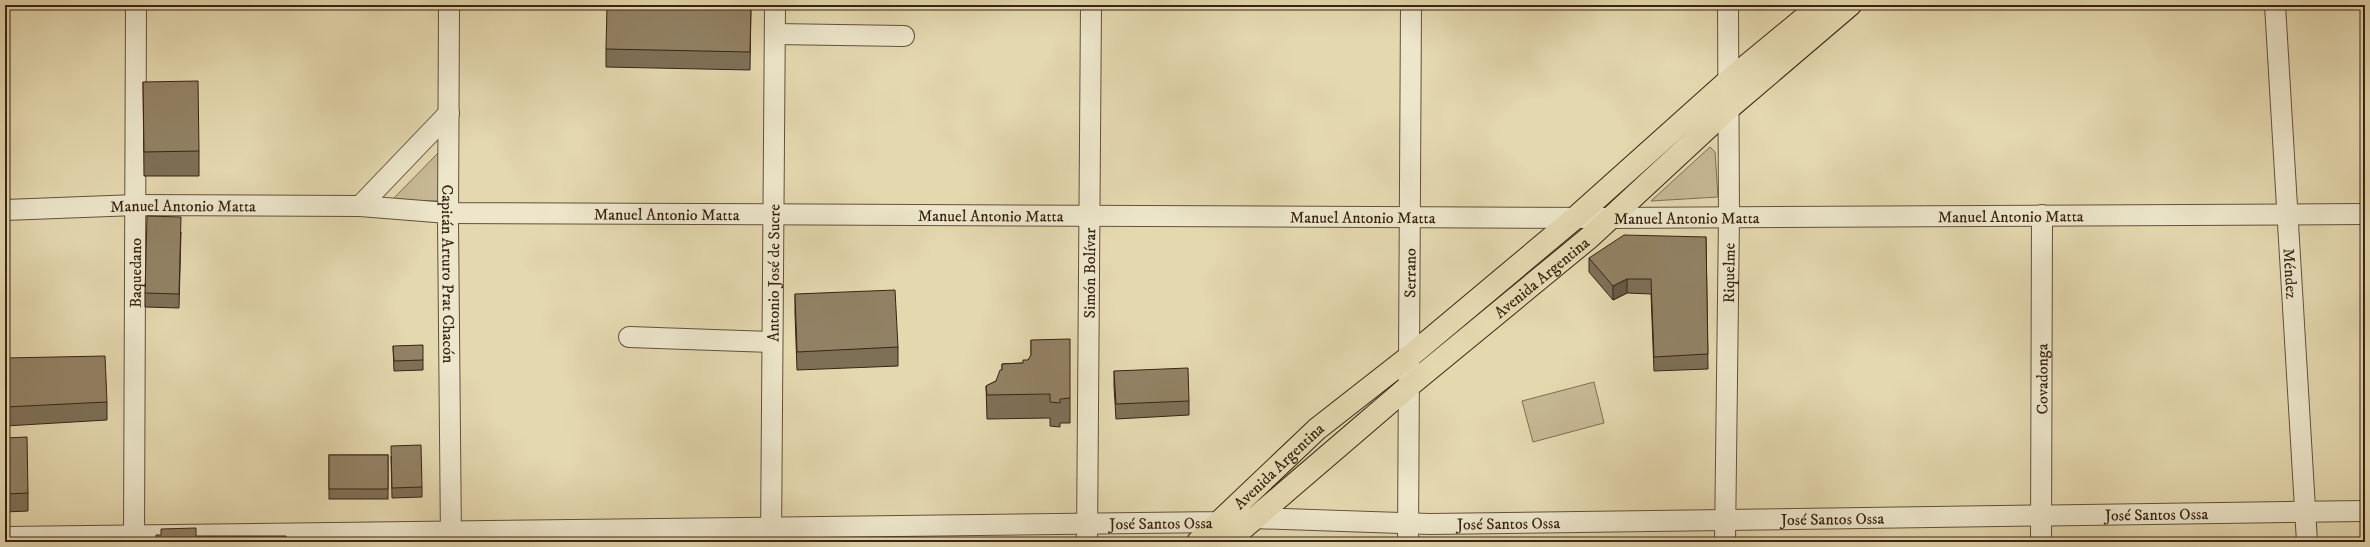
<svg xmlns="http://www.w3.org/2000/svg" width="2370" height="547" viewBox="0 0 2370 547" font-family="'IM FELL DW Pica',serif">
	<rect width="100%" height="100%" fill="#e4d8af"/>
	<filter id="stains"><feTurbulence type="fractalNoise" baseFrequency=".005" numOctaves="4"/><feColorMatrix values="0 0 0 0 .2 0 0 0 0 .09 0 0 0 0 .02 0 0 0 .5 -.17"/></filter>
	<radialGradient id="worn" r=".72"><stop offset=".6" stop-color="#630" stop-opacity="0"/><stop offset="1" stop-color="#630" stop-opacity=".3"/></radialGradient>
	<g fill="#c7b995" stroke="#806e54">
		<polygon points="1710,147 1715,152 1718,197 1651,201"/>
		<polygon points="440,151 441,201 392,200"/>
		<polygon points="1594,382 1604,423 1533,442 1522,401"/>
	</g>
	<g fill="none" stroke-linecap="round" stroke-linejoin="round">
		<g stroke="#64513b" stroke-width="22">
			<g id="minor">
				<path id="s1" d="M449 5 448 221 451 542"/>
				<path id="s2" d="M2275 5 2307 542"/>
				<polyline points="775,34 904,36"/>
				<polyline points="360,206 449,113"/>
				<path id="s3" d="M5 210 136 205 360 206 448 213 1611 218 2365 214"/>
				<polyline points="629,337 772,342"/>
				<path id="s4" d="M5 537 1220 522 1253 518 1430 524 2365 511"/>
				<path id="s5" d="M134 542 136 5"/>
				<path id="s6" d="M771 542 775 5"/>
				<path id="s7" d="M1087 542 1091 5"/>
				<path id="s8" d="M1408 542 1411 5"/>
				<path id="s9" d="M1725 542 1729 217 1728 5"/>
				<path id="s10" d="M2041 542 2042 215"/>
			</g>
		</g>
		<g stroke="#392414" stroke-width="24">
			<g id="major">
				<path id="s11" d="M1198 542 1317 429 1409 357 1575 218 1728 81 1820 5"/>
				<path id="s12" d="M1227 542 1409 386 1590 237 1728 109 1850 5"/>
			</g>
		</g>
		<use href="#minor" stroke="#ede6cb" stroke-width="20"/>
		<use href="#major" stroke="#e4d8af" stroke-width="22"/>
	</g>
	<g fill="#7e7057" stroke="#392414">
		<polygon points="751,5 750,70 606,67 606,49"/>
		<polygon points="143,82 199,151 199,176 144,176"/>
		<polygon points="181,232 179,308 145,307 145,293"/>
		<polygon points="1706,237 1708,369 1654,371 1651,294 1627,293 1613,300 1589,272 1589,258"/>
		<polygon points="795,294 898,347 898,366 797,370 795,313"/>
		<polygon points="1031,340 1070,398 1070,423 1060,423 1060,427 1050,426 1050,418 987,419 986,386 996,381 1002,370 1002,364 1023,363 1028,360 1031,356"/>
		<polygon points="393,346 423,360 423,370 394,371"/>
		<polygon points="5,358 107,402 107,420 5,426"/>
		<polygon points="1114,371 1189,401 1189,415 1116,419 1114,386"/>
		<polygon points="5,438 28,493 28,511 5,512"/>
		<rect x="329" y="455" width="59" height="44"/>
		<polygon points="391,456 422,487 422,497 392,498"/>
	</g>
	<polygon fill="#665b47" stroke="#392414" points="1627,279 1627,293 1613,300 1613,286"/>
	<g fill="#928265" stroke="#392414">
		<polygon points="607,5 751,5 750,52 606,49"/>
		<polygon points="198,81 199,151 144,152 143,82"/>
		<polygon points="147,216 181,217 179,294 145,293"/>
		<polygon points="1624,235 1706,237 1708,354 1654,357 1651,279 1627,279 1613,286 1589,258"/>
		<polygon points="895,290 898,347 797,352 795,294"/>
		<polygon points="1070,339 1070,398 1060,399 1060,403 1050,402 1050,394 987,395 986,386 996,381 1000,370 1002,370 1002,364 1023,363 1023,360 1028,360 1031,355 1031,340"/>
		<polygon points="423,345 423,360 394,361 393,346"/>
		<polygon points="105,356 107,402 5,407 5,358"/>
		<polygon points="1188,368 1189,401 1116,404 1114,371"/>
		<polygon points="27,437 28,493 5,494 5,438"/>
		<polygon points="421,445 422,487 392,488 391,446"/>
		<rect x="329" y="455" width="59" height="34"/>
		<polygon points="196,528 196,536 286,536 286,542 156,542 156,535 161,535 161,529"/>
		<rect x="398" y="538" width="34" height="4"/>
	</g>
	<g text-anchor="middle" stroke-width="3" stroke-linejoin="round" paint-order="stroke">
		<g font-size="16" fill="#392414" stroke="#ede6cb">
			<text dy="6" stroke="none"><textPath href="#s3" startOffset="178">Manuel Antonio Matta</textPath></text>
			<text dy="6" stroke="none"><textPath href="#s3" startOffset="662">Manuel Antonio Matta</textPath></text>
			<text dy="6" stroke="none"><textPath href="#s3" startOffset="986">Manuel Antonio Matta</textPath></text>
			<text dy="6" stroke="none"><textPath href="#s3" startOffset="2006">Manuel Antonio Matta</textPath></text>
			<text dy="6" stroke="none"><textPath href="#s3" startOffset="1358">Manuel Antonio Matta</textPath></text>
			<text dy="6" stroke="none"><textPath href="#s3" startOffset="1682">Manuel Antonio Matta</textPath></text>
			<text dy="6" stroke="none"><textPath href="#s2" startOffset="269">Méndez</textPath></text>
			<text dy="6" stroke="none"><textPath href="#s5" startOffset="269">Baquedano</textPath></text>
			<text dy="6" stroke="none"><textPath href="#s1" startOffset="269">Capitán Arturo Prat Chacón</textPath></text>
			<text dy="6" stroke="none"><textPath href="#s6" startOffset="269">Antonio José de Sucre</textPath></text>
			<text dy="6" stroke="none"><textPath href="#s7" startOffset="269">Simón Bolívar</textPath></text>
			<text dy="6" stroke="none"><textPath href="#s8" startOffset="269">Serrano</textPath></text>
			<text dy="6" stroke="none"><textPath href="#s9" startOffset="269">Riquelme</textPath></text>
			<text dy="6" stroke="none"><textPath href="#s12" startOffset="411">Avenida Argentina</textPath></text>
			<text dy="6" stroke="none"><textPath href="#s10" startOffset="163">Covadonga</textPath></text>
			<text dy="6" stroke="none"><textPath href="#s11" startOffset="111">Avenida Argentina</textPath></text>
			<text dy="6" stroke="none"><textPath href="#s4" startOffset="2152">José Santos Ossa</textPath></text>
			<text dy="6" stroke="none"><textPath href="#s4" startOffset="1828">José Santos Ossa</textPath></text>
			<text dy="6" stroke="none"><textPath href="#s4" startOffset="1156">José Santos Ossa</textPath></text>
			<text dy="6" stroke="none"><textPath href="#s4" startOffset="1504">José Santos Ossa</textPath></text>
		</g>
	</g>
	<rect width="2370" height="547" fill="none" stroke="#e4d8af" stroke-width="20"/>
	<rect x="6" y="6" width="2358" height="535" fill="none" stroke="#392414" stroke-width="2"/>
	<rect x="10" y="10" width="2350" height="527" fill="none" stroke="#392414"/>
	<rect width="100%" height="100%" filter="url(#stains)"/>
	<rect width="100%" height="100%" fill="url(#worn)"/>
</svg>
